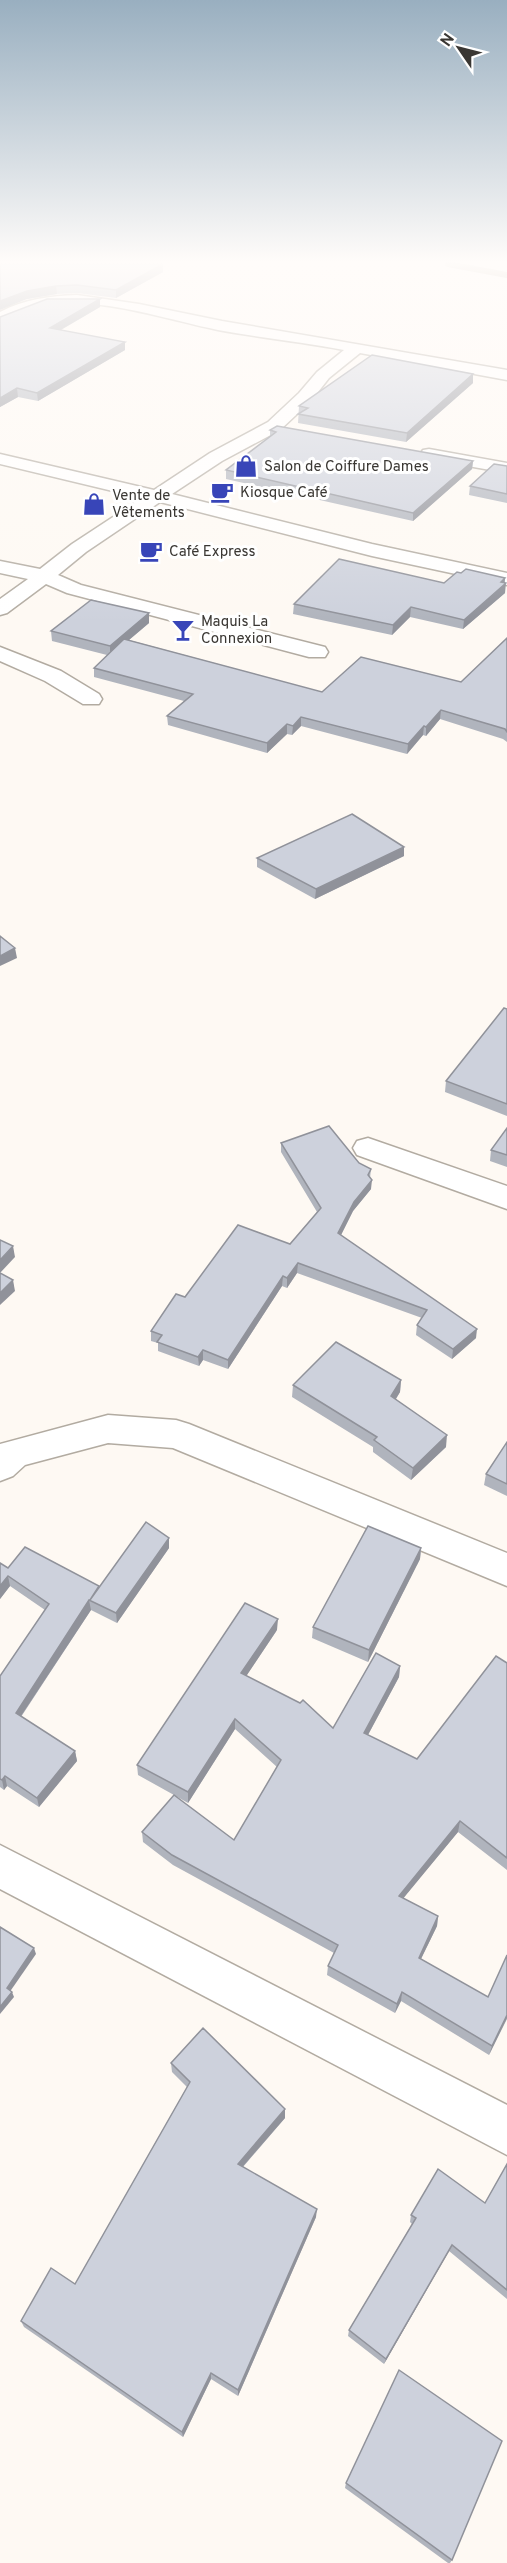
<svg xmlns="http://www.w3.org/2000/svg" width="507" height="2563" viewBox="0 0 507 2563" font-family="Overpass,sans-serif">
	<rect width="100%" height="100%" fill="#fef9f3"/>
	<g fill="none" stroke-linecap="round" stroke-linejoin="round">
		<polyline stroke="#9a866c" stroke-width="6" points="448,264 507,275"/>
		<g stroke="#b2aba1" stroke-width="3">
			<g id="minor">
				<path d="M77 295 139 304 222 321 507 370V380L360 353 329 378 311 401 280 430 222 461 172 494 372 544 507 573V585L372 556 160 502 86 552 58 575 81 585 325 647 328 652 325 657H309L67 593 46 584 7 613 0 615V599L28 579 0 573V561L40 569 72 544 142 498 0 464V454L154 490 210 453 268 422 299 393 317 372 344 350C302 342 260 338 218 330 164 319 103 297 47 305 29 308 17 318 0 323V312C25 299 49 296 77 295Z"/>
				<polygon points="429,449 507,463 507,473 423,458 420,454 423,450"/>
				<polygon points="0,647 61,671 99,694 102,699 99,704 83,704 45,681 0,661"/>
				<polygon points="368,1138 507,1186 507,1209 357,1155 353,1148 357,1141"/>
				<polygon points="108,1415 176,1420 189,1424 507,1553 507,1586 173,1448 108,1443 25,1465 13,1476 0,1481 0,1444"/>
				<polygon points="0,1845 507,2105 507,2155 0,1889"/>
			</g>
		</g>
		<use href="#minor" fill="#fff" fill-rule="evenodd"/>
	</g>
	<g fill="#b0b4bd" fill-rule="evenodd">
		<polygon points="0,264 163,264 163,272 116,298 77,293 57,294 27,299"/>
		<polygon points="100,299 100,307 61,330 125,342 125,350 38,401 18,397 0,407 0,317"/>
		<polygon points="473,374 473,383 406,442 298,423 299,406"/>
		<polygon points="270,430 473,461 472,469 413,521 226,479 226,470 270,437"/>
		<polygon points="507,466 507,503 469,495 470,486"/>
		<polygon points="505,578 505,593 463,629 410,617 392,635 293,614 294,604 444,583"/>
		<polygon points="149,613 149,623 129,640 322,692 461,682 507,638 507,742 503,739 440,719 426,736 423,735 407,754 301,726 292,735 287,734 267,753 168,725 167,716 184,701 94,677 94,668 107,655 52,641 51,631"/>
		<polygon points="404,847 404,856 315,899 257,867 257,858"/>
		<polygon points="507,1009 507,1116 445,1092 446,1081"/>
		<polygon points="507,1128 507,1167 490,1161 491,1150"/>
		<polygon points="281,1143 359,1163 371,1169 370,1178 371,1189 353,1211 341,1235 476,1338 452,1359 416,1335 417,1325 422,1318 297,1273 287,1288 282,1286 228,1369 203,1360 199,1366 158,1351 158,1343 151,1341 151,1331 185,1297 290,1244 317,1212 281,1152"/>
		<polygon points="401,1380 400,1392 396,1399 446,1447 411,1480 373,1452 373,1447 292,1397 293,1385"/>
		<polygon points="507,1442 507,1496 484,1485 486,1474"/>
		<polygon points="169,1538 169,1548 117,1623 91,1610 21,1717 75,1751 77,1761 39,1807 7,1786 4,1790 0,1787 0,1676 45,1610 10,1586 0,1599 0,1563 8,1568 99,1587"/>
		<polygon points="421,1548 420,1559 368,1662 312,1638 313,1627"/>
		<path d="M277 1630 246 1676 333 1728 400 1666 399 1677 368 1735 417 1759 507 1663V1870L458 1832 403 1898 438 1916 437 1926 421 1959 488 1997 507 1955V2019L489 2055 401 2001 395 2013 327 1975 328 1966 334 1953 173 1865 143 1842 142 1832 174 1795 138 1775 137 1765ZM235 1729 277 1767 234 1840 174 1795 188 1803Z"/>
		<polygon points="171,2063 285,2109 285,2118 243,2167 316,2217 238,2396 211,2379 183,2437 24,2327 21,2321 75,2284 187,2087 172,2072"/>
		<polygon points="507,2164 507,2299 449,2251 384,2364 348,2336 349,2330 412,2224 410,2222 411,2215 485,2203"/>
		<polygon points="346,2483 452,2560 450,2563 448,2563 345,2488"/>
	</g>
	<g fill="#90929a">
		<polygon points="163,264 163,272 116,298 116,290"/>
		<polygon points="56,286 57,294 27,299 0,310 0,301 27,291"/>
		<polygon points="100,299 100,307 50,336 50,328"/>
		<polygon points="125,342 125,350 38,401 37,393"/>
		<polygon points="473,374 473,383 406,442 407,433"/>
		<polygon points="17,388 18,397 0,407 0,398"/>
		<polygon points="473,461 472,469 413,521 413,513"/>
		<polygon points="505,578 504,584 506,583 505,593 463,629 464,620"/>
		<polygon points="411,607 410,617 392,635 393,625"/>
		<polygon points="149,613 149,623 110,656 110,646"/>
		<polygon points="441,710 440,719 426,736 426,727"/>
		<polygon points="301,717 301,726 292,735 293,726"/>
		<polygon points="287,724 287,734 267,753 267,743"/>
		<polygon points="424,726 423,735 407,754 408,744"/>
		<polygon points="404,847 404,856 315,899 316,889"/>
		<polygon points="15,948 17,958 0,966 0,956"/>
		<polygon points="372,1180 371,1189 353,1211 337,1243 338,1233 354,1202"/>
		<polygon points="13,1246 15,1257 0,1273 0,1260"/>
		<polygon points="298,1263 297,1273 287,1288 287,1278"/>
		<polygon points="283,1276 282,1286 228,1369 228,1360"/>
		<polygon points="13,1280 15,1291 0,1305 0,1293"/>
		<polygon points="477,1329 476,1338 452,1359 453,1349"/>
		<polygon points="203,1350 203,1360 199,1366 198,1357"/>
		<polygon points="401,1380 400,1392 390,1408 391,1396"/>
		<polygon points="447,1435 446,1447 411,1480 413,1468"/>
		<polygon points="169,1538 169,1548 117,1623 116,1613"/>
		<polygon points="421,1548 420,1559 368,1662 369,1650"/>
		<polygon points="8,1576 10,1586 0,1599 0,1586"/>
		<polygon points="89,1600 91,1610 17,1722 16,1713"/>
		<polygon points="278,1619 277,1630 241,1684 241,1673"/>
		<polygon points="400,1666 399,1677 363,1744 364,1733"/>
		<polygon points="235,1719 235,1729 188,1803 188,1792"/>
		<polygon points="75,1751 77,1761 39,1807 37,1798"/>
		<polygon points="5,1776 7,1786 4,1790 2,1780"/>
		<polygon points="460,1821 458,1832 397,1906 399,1896"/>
		<polygon points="438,1916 437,1926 417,1967 419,1958"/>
		<polygon points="34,1948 36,1954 9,1993 7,1988"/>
		<polygon points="12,1992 14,1997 0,2014 0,2007"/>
		<polygon points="402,1992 401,2001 395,2013 397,2004"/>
		<polygon points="507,2015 507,2018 489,2055 492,2046"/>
		<polygon points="285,2109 285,2118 238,2172 238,2164"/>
		<polygon points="317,2209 316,2217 238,2396 238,2390"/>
		<polygon points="452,2245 449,2251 384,2364 386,2359"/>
		<polygon points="211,2373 211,2379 183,2437 182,2432"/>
	</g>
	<g fill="#cdd1dc" stroke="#90929a" stroke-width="1.5">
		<polygon points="0,264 163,264 116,290 77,285 56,286 27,291 0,301"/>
		<polygon points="47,299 100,299 50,328 125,342 37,393 17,388 0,398 0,317"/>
		<polygon points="372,355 473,374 407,433 298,414 308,408 299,406"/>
		<polygon points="277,426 473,461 413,513 226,470 276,432 270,430"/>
		<polygon points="494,464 507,466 507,494 470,486"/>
		<polygon points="339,559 444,583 457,572 461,573 466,569 505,578 501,582 506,583 464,620 411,607 393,625 294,604"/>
		<polygon points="91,600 149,613 110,646 51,631"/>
		<polygon points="507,638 507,732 505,729 441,710 426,727 424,726 408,744 301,717 293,726 287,724 267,743 167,716 193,694 94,668 124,639 322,692 361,657 461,682"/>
		<polygon points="352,814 404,847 316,889 257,858"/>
		<polygon points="0,936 15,948 0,956"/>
		<polygon points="504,1008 507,1009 507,1104 446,1081"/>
		<polygon points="329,1126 359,1163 371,1169 368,1175 372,1180 354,1202 338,1233 477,1329 453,1349 417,1325 427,1310 298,1263 287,1278 283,1276 228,1360 203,1350 198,1357 157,1342 162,1335 151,1331 176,1294 185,1297 238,1225 290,1244 321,1208 281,1143"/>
		<polygon points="507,1128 507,1155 491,1150"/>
		<polygon points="0,1240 13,1246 0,1260"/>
		<polygon points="0,1273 13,1280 0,1293"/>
		<polygon points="336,1342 401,1380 391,1396 447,1435 413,1468 374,1440 377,1437 293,1385"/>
		<polygon points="507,1442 507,1484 486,1474"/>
		<polygon points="146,1522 169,1538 116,1613 89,1600 16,1713 75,1751 37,1798 5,1776 2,1780 0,1779 0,1676 49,1604 8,1576 0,1586 0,1563 8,1568 25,1547 99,1586 90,1600"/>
		<polygon points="368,1526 421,1548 369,1650 313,1627"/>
		<polygon points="245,1603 278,1619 241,1673 300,1703 303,1700 333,1728 376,1653 400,1666 364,1733 417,1759 496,1656 507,1663 507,1858 460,1821 399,1896 438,1916 419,1958 488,1997 507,1955 507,2015 492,2046 402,1992 397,2004 328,1966 338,1945 172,1855 142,1832 174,1795 234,1840 281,1760 235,1719 188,1792 137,1765"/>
		<polygon points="0,1927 34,1948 7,1988 12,1992 0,2007"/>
		<polygon points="203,2028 285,2109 238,2164 317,2209 238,2390 211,2373 182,2432 21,2321 51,2268 75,2284 190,2082 171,2063"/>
		<polygon points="507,2164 507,2290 452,2245 386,2359 349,2330 416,2218 411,2215 438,2169 485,2203"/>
		<polygon points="399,2370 502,2441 452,2560 346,2483"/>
	</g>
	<linearGradient id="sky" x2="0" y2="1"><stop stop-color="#99afc0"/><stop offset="0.42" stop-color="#fffcfa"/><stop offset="1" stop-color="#fffcfa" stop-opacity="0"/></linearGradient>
	<rect width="507" height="623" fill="url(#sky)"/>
	<defs>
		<g id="shop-bare" transform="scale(1.8)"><path d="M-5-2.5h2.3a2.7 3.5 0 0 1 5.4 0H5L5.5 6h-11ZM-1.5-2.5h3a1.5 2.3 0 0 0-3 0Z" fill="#3845b8" stroke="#fff" stroke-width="2.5" paint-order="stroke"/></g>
		<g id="cafe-bare" transform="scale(1.8)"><path d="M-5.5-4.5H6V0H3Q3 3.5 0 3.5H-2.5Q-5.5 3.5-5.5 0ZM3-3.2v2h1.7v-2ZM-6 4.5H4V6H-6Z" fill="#3845b8" stroke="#fff" stroke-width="2.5" paint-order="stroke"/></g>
		<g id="bar-bare" transform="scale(1.8)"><path d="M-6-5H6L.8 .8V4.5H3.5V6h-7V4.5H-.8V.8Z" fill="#3845b8" stroke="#fff" stroke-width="2.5" paint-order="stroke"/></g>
	</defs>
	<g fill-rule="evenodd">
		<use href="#shop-bare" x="246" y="466"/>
		<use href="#cafe-bare" x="222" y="492"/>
		<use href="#shop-bare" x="94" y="504"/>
		<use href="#cafe-bare" x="151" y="551"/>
		<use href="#bar-bare" x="183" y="630"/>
	</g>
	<g text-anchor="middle" stroke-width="6" stroke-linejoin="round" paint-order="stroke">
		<g font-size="15" fill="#3a3733" stroke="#fff" text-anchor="start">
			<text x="264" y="471">Salon de Coiffure Dames</text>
			<text x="240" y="497">Kiosque Café</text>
			<text x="112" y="500">Vente de<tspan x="112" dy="17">Vêtements</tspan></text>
			<text x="169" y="556">Café Express</text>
			<text x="201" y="626">Maquis La<tspan x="201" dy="17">Connexion</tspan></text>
		</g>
	</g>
	<g transform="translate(459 48) rotate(305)" stroke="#ffffff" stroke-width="4.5" paint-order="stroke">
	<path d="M0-4.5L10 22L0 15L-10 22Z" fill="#3a3733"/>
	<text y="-9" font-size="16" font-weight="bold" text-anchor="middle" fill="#3a3733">N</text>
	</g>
</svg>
